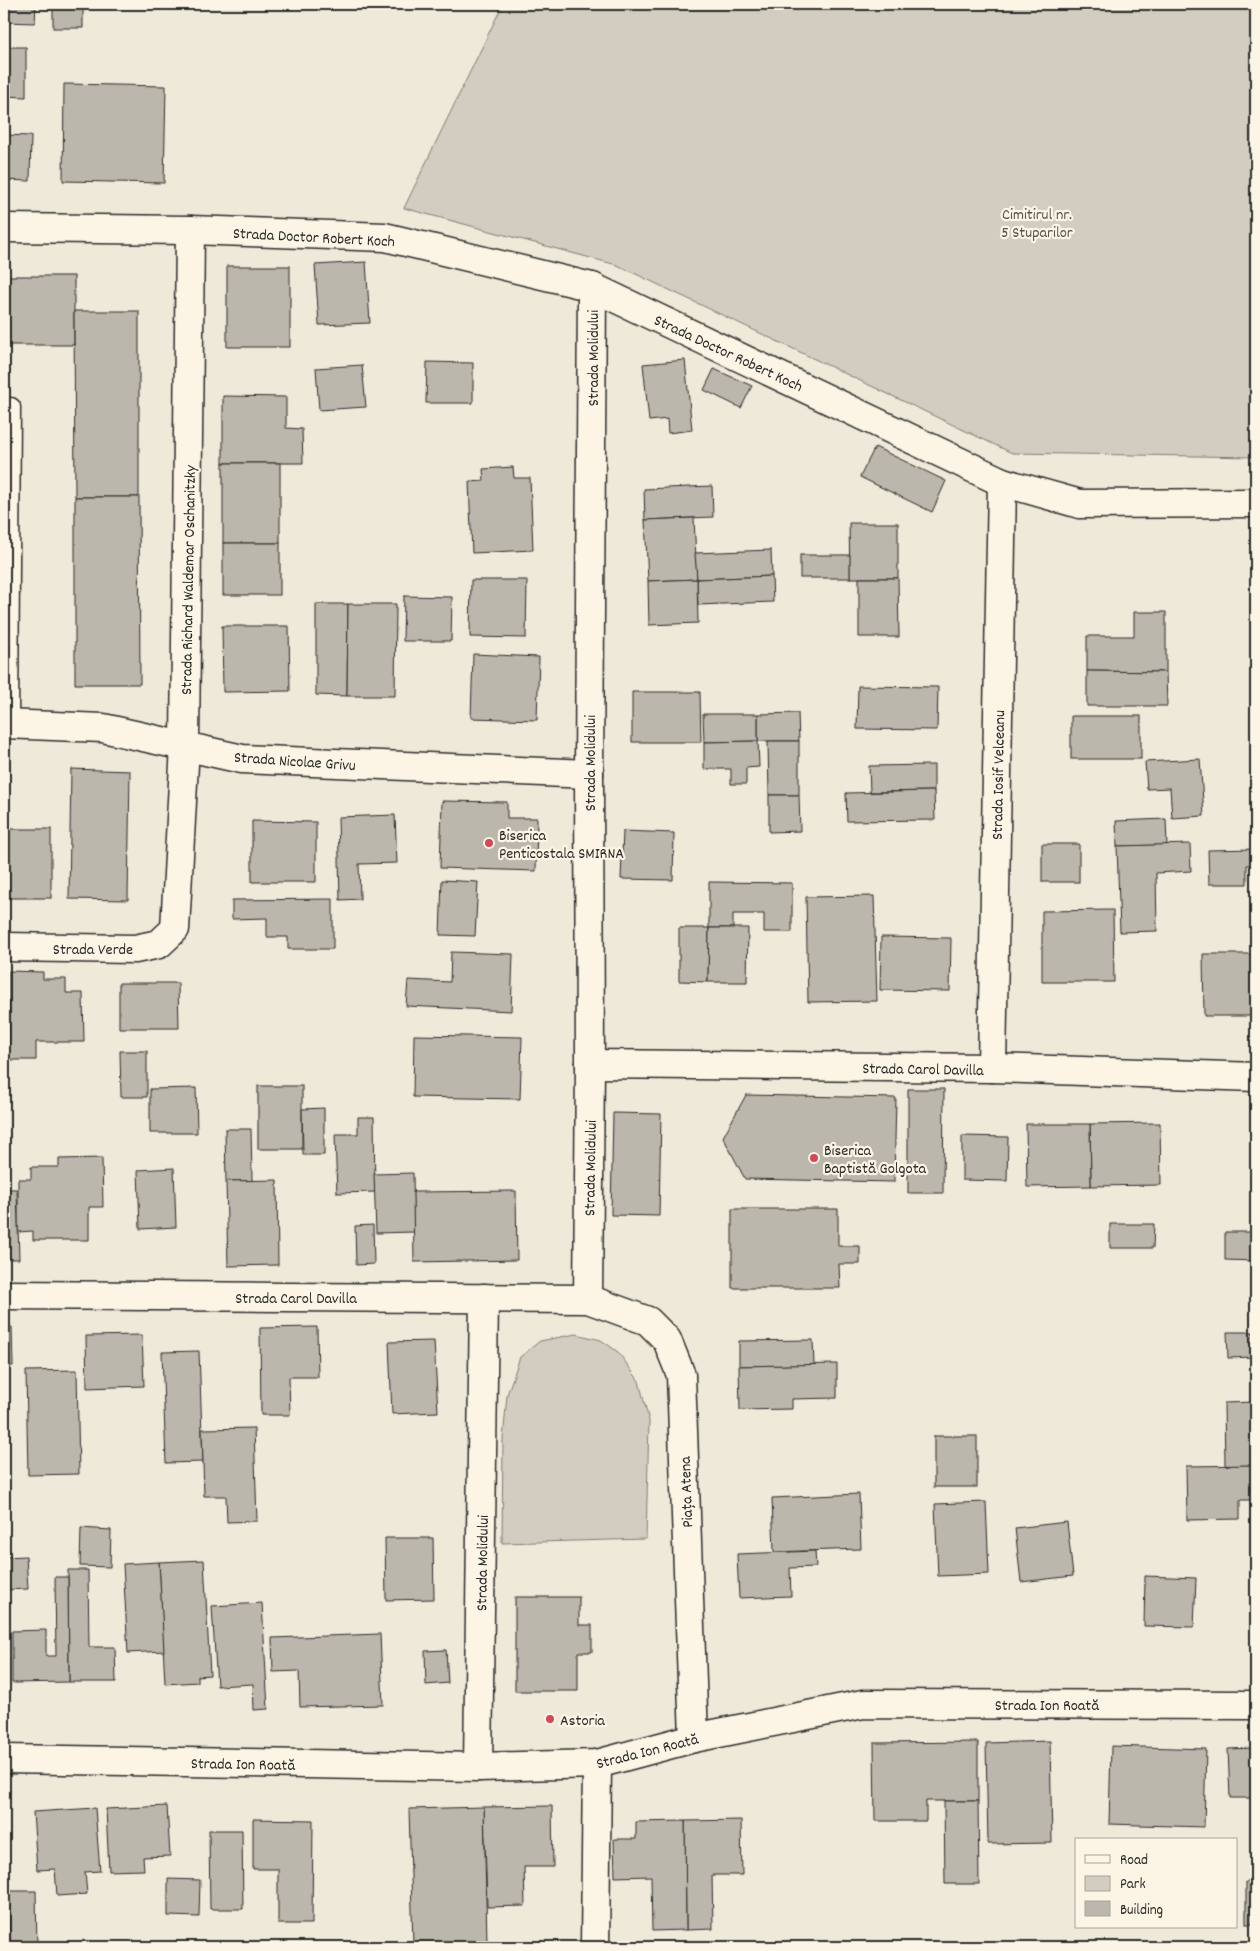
<svg xmlns="http://www.w3.org/2000/svg" width="1260" height="1951" viewBox="0 0 1260 1951" font-family="Dekko,sans-serif">
	<rect width="100%" height="100%" fill="#efe9da"/>
	<filter id="ink" filterUnits="userSpaceOnUse"><feTurbulence type="fractalNoise" baseFrequency=".02" numOctaves="2"/><feDisplacementMap in="SourceGraphic" scale="10" xChannelSelector="R" yChannelSelector="G"/><feConvolveMatrix kernelMatrix="1 2 1 2 8 2 1 2 1" color-interpolation-filters="sRGB"/></filter>
	<g filter="url(#ink)">
		<g fill="#d2cdc0" stroke="#7e7c76">
			<polygon points="503,4 1256,4 1256,457 1012,453 617,265 404,208"/>
			<polygon points="576,1334 601,1340 618,1352 639,1381 649,1421 646,1539 502,1543 503,1440 507,1395 520,1357 540,1341"/>
		</g>
		<g fill="#bcb7ac" stroke="#2b2b2b">
			<polygon points="4,4 36,4 35,23 4,22"/>
			<rect x="53" y="4" width="30" height="24"/>
			<polygon points="4,47 26,47 26,97 4,96"/>
			<polygon points="64,84 166,86 164,183 63,181"/>
			<polygon points="4,135 31,136 30,181 4,180"/>
			<polygon points="366,262 370,323 319,325 315,265"/>
			<rect x="227" y="266" width="63" height="81"/>
			<rect x="4" y="276" width="70" height="69"/>
			<polygon points="74,311 139,311 139,497 75,497"/>
			<polygon points="685,360 692,430 668,433 667,419 649,421 643,364"/>
			<polygon points="427,362 473,363 473,403 426,403"/>
			<polygon points="362,365 366,407 319,410 316,368"/>
			<polygon points="714,369 752,386 741,408 704,390"/>
			<polygon points="223,396 286,397 286,428 302,429 303,463 223,463"/>
			<polygon points="875,447 946,481 932,512 860,477"/>
			<rect x="223" y="463" width="57" height="80"/>
			<polygon points="513,467 514,478 530,478 533,550 472,553 469,482 484,481 483,469"/>
			<polygon points="712,486 713,517 645,520 644,489"/>
			<polygon points="75,497 139,497 140,684 75,684"/>
			<polygon points="694,518 697,579 648,581 645,520"/>
			<polygon points="849,523 898,523 898,578 850,578"/>
			<rect x="223" y="543" width="57" height="52"/>
			<polygon points="771,550 772,576 697,579 695,553"/>
			<rect x="800" y="555" width="50" height="23"/>
			<polygon points="772,576 773,602 698,605 697,579"/>
			<polygon points="859,578 898,578 899,637 859,637"/>
			<polygon points="697,579 698,623 649,625 648,581"/>
			<polygon points="471,580 527,580 526,638 470,637"/>
			<polygon points="404,596 452,597 451,641 403,641"/>
			<polygon points="316,604 348,604 347,696 316,695"/>
			<polygon points="348,604 396,604 395,696 347,696"/>
			<polygon points="1134,612 1166,612 1166,672 1087,671 1087,636 1134,636"/>
			<polygon points="222,626 289,626 290,691 223,692"/>
			<polygon points="473,654 539,657 537,720 471,718"/>
			<polygon points="1087,671 1166,672 1167,706 1087,706"/>
			<polygon points="858,686 938,687 937,730 857,729"/>
			<polygon points="632,692 700,692 701,742 632,742"/>
			<polygon points="798,713 799,741 758,741 758,714"/>
			<polygon points="703,714 758,714 758,741 704,742"/>
			<rect x="1071" y="716" width="70" height="43"/>
			<polygon points="758,741 759,767 746,768 746,784 731,784 731,769 704,769 704,742"/>
			<polygon points="768,741 799,741 799,795 769,795"/>
			<polygon points="1200,759 1204,816 1172,818 1170,788 1147,789 1145,762"/>
			<polygon points="934,765 934,791 870,792 869,766"/>
			<polygon points="71,769 130,771 128,900 69,899"/>
			<polygon points="934,791 935,820 847,821 846,793"/>
			<polygon points="769,795 799,795 800,831 769,832"/>
			<polygon points="442,801 507,802 507,818 537,818 536,871 440,868"/>
			<polygon points="395,815 397,863 359,864 360,899 340,900 338,817"/>
			<polygon points="1166,819 1167,845 1117,846 1116,821"/>
			<polygon points="252,821 316,822 316,882 252,882"/>
			<rect x="8" y="829" width="43" height="69"/>
			<polygon points="623,831 674,833 673,880 621,879"/>
			<rect x="1042" y="844" width="37" height="38"/>
			<polygon points="1190,844 1191,871 1156,873 1157,931 1120,932 1117,846"/>
			<polygon points="1256,849 1256,865 1247,865 1247,884 1209,884 1208,850"/>
			<polygon points="442,880 478,882 475,936 440,935"/>
			<polygon points="709,882 792,883 792,932 764,932 764,914 733,914 733,928 709,928"/>
			<polygon points="874,896 877,1001 808,1002 806,897"/>
			<polygon points="333,899 333,949 288,949 288,937 267,937 267,918 232,919 232,900"/>
			<polygon points="1113,910 1114,982 1042,982 1042,911"/>
			<polygon points="679,928 709,928 708,982 679,981"/>
			<polygon points="709,928 748,928 747,982 708,982"/>
			<polygon points="881,937 951,938 950,991 880,990"/>
			<polygon points="451,952 513,954 511,1011 406,1006 408,980 450,982"/>
			<polygon points="1203,954 1256,954 1256,1016 1204,1016"/>
			<polygon points="9,971 43,972 43,979 66,979 66,993 83,993 84,1042 36,1042 36,1060 9,1060"/>
			<polygon points="119,983 178,983 179,1028 119,1028"/>
			<polygon points="414,1035 522,1037 520,1099 413,1097"/>
			<polygon points="120,1051 147,1051 147,1097 121,1097"/>
			<rect x="258" y="1086" width="44" height="63"/>
			<polygon points="196,1088 197,1133 150,1133 150,1089"/>
			<polygon points="908,1089 944,1089 943,1193 908,1193"/>
			<polygon points="746,1095 896,1098 894,1182 745,1179 723,1137"/>
			<polygon points="324,1108 324,1155 303,1155 302,1109"/>
			<polygon points="613,1113 661,1114 659,1216 611,1215"/>
			<polygon points="358,1117 374,1117 375,1192 337,1193 335,1134 358,1134"/>
			<polygon points="1160,1123 1161,1185 1091,1186 1090,1124"/>
			<polygon points="1026,1124 1090,1124 1091,1186 1027,1187"/>
			<polygon points="225,1129 251,1129 252,1181 226,1181"/>
			<polygon points="962,1136 1008,1137 1007,1181 962,1180"/>
			<polygon points="102,1158 103,1207 89,1207 89,1240 33,1240 33,1231 18,1232 18,1179 31,1179 31,1167 59,1167 59,1159"/>
			<polygon points="174,1168 176,1227 140,1229 138,1170"/>
			<polygon points="413,1173 414,1232 376,1233 374,1174"/>
			<polygon points="277,1180 278,1265 228,1266 226,1181"/>
			<polygon points="4,1189 17,1189 19,1259 4,1259"/>
			<polygon points="516,1191 517,1260 414,1262 413,1192"/>
			<polygon points="732,1209 838,1209 838,1246 860,1246 860,1264 839,1264 840,1288 732,1288"/>
			<polygon points="1110,1224 1154,1224 1153,1248 1110,1248"/>
			<polygon points="373,1225 374,1264 356,1265 355,1226"/>
			<polygon points="1225,1232 1256,1232 1256,1261 1225,1260"/>
			<polygon points="4,1327 12,1327 13,1366 4,1366"/>
			<polygon points="317,1327 318,1377 289,1377 290,1415 261,1415 260,1328"/>
			<polygon points="1227,1332 1253,1332 1254,1357 1228,1358"/>
			<polygon points="1253,1332 1256,1332 1256,1377 1255,1377"/>
			<polygon points="142,1335 144,1386 87,1388 86,1336"/>
			<polygon points="813,1340 814,1365 739,1366 739,1341"/>
			<polygon points="434,1341 438,1412 392,1414 389,1342"/>
			<polygon points="199,1351 203,1462 166,1463 162,1352"/>
			<polygon points="837,1364 837,1398 792,1399 792,1409 740,1410 739,1366"/>
			<polygon points="77,1370 79,1474 28,1475 26,1371"/>
			<polygon points="1256,1402 1256,1465 1225,1466 1224,1403"/>
			<polygon points="254,1428 257,1521 227,1522 226,1496 204,1496 202,1429"/>
			<rect x="934" y="1436" width="43" height="51"/>
			<polygon points="1256,1465 1256,1500 1240,1500 1240,1519 1187,1520 1186,1466"/>
			<polygon points="859,1494 861,1549 774,1552 772,1498"/>
			<polygon points="986,1502 989,1574 938,1576 935,1504"/>
			<polygon points="1067,1522 1073,1576 1021,1582 1015,1528"/>
			<polygon points="81,1528 111,1530 110,1567 80,1566"/>
			<polygon points="385,1538 433,1538 434,1599 386,1600"/>
			<polygon points="815,1551 816,1567 790,1568 791,1596 739,1598 737,1554"/>
			<polygon points="26,1556 28,1589 4,1590 4,1557"/>
			<polygon points="204,1560 210,1675 198,1676 198,1682 165,1684 159,1562"/>
			<polygon points="159,1562 164,1651 128,1653 123,1564"/>
			<polygon points="68,1570 88,1570 89,1647 115,1647 116,1682 69,1682"/>
			<polygon points="1145,1576 1196,1578 1194,1627 1144,1626"/>
			<polygon points="55,1577 68,1577 69,1682 12,1683 12,1631 46,1630 46,1656 56,1656"/>
			<polygon points="515,1597 579,1597 579,1625 592,1625 592,1652 578,1652 578,1691 515,1691"/>
			<polygon points="262,1603 268,1709 254,1710 253,1684 217,1686 212,1606"/>
			<polygon points="380,1634 383,1705 300,1707 299,1671 273,1672 272,1638"/>
			<polygon points="446,1650 448,1683 426,1685 425,1651"/>
			<polygon points="1050,1741 1052,1843 988,1844 986,1743"/>
			<polygon points="978,1742 978,1801 926,1801 926,1821 875,1821 874,1743"/>
			<polygon points="1111,1746 1206,1749 1204,1827 1109,1824"/>
			<polygon points="1256,1748 1256,1798 1230,1798 1228,1749"/>
			<polygon points="944,1801 978,1801 979,1884 945,1884"/>
			<polygon points="167,1806 170,1856 143,1857 144,1870 109,1871 106,1809"/>
			<polygon points="552,1806 553,1867 524,1867 525,1906 487,1907 484,1807"/>
			<polygon points="484,1807 487,1943 413,1944 409,1809"/>
			<polygon points="95,1808 100,1871 85,1872 87,1894 57,1896 55,1869 37,1870 33,1812"/>
			<polygon points="253,1819 313,1820 312,1924 278,1924 278,1869 253,1869"/>
			<polygon points="741,1820 742,1875 712,1875 713,1929 686,1930 685,1821"/>
			<polygon points="685,1821 686,1930 652,1931 651,1876 615,1877 614,1839 636,1839 636,1822"/>
			<polygon points="209,1830 242,1830 243,1909 210,1909"/>
			<polygon points="168,1879 200,1880 199,1917 168,1916"/>
			<rect x="1246" y="1882" width="10" height="42"/>
			<polygon points="9,1891 36,1891 37,1947 10,1947"/>
			<polygon points="1215,1946 1256,1947 1215,1947"/>
		</g>
		<g fill="none" stroke-linecap="round" stroke-linejoin="round">
			<g stroke="#2b2b2b" stroke-width="21">
				<polyline id="service" points="9,724 11,407"/>
			</g>
			<g stroke="#2b2b2b" stroke-width="31">
				<g id="minor">
					<polyline points="4,228 190,230 385,237 592,287 1002,482 1080,504 1256,503"/>
					<polyline points="4,724 103,728 242,759 589,774"/>
					<polyline points="4,947 135,949 159,944 175,929 185,746 190,230"/>
					<polyline points="590,1064 992,1068 1256,1077"/>
					<polyline points="992,1068 1002,482"/>
					<polyline points="4,1295 588,1299 648,1321 667,1340 681,1375 694,1738"/>
					<polyline points="588,1299 590,1064 589,774 592,287"/>
					<polyline points="4,1759 478,1767 597,1764 694,1738 863,1704 1256,1705"/>
					<polyline points="478,1767 484,1298"/>
					<polyline points="595,1947 597,1764"/>
				</g>
			</g>
			<use href="#service" stroke="#fcf5e5" stroke-width="18"/>
			<use href="#minor" stroke="#fcf5e5" stroke-width="28"/>
		</g>
	</g>
	<g fill="#d1495b" stroke="#fcf5e5" stroke-width="2">
		<circle cx="489" cy="843" r="5"/>
		<circle cx="814" cy="1158" r="5"/>
		<circle cx="550" cy="1719" r="5"/>
	</g>
	<g text-anchor="middle" stroke-width="4.5" stroke-linejoin="round" paint-order="stroke">
		<g font-size="16" fill="#555450" stroke="#fcf5e5">
			<text x="1037" y="219">Cimitirul nr.<tspan x="1037" dy="18">5 Stuparilor</tspan></text>
		</g>
		<g font-size="16" fill="#2b2b2b" stroke="#fcf5e5">
			<text transform="translate(314 236) rotate(3)" y="6">Strada Doctor Robert Koch</text>
			<text transform="translate(729 352) rotate(25)" y="6">Strada Doctor Robert Koch</text>
			<text transform="translate(592 358) rotate(-90)" y="6">Strada Molidului</text>
			<text transform="translate(187 580) rotate(-89)" y="6">Strada Richard Waldemar Oschanitzky</text>
			<text transform="translate(295 760) rotate(4)" y="6">Strada Nicolae Grivu</text>
			<text transform="translate(589 763) rotate(-90)" y="6">Strada Molidului</text>
			<text transform="translate(997 775) rotate(-89)" y="6">Strada Iosif Velceanu</text>
			<text x="93" y="954">Strada Verde</text>
			<text transform="translate(923 1068) rotate(1)" y="6">Strada Carol Davilla</text>
			<text transform="translate(589 1168) rotate(-89)" y="6">Strada Molidului</text>
			<text x="296" y="1303">Strada Carol Davilla</text>
			<text transform="translate(685 1492) rotate(-92)" y="6">Piața Atena</text>
			<text transform="translate(481 1563) rotate(-89)" y="6">Strada Molidului</text>
			<text x="1047" y="1710">Strada Ion Roată</text>
			<text transform="translate(647 1750) rotate(-14)" y="6">Strada Ion Roată</text>
			<text transform="translate(243 1763) rotate(1)" y="6">Strada Ion Roată</text>
		</g>
		<g font-size="16" fill="#2b2b2b" stroke="#fcf5e5" text-anchor="start">
			<text x="499" y="840">Biserica<tspan x="499" dy="18">Penticostala SMIRNA</tspan></text>
			<text x="824" y="1155">Biserica<tspan x="824" dy="18">Baptistă Golgota</tspan></text>
			<text x="560" y="1725">Astoria</text>
		</g>
	</g>
	<rect width="1260" height="1951" fill="none" stroke="#fcf5e5" stroke-width="20"/>
	<rect x="10" y="10" width="1240" height="1931" fill="none" stroke="#2b2b2b" stroke-width="2" filter="url(#ink)"/>
	<rect x="1075" y="1838" width="162" height="90" fill="#fcf5e5" stroke="#a8a49b"/>
	<rect x="1085" y="1855" width="25" height="8" fill="#fcf5e5" stroke="#a8a49b"/>
	<text x="1120" y="1864" font-size="15" fill="#2b2b2b">Road</text>
	<rect x="1085" y="1876" width="25" height="15" fill="#d2cdc0" stroke="#a8a49b"/>
	<text x="1120" y="1888" font-size="15" fill="#2b2b2b">Park</text>
	<rect x="1085" y="1901" width="25" height="15" fill="#bcb7ac" stroke="#a8a49b"/>
	<text x="1120" y="1914" font-size="15" fill="#2b2b2b">Building</text>
</svg>
